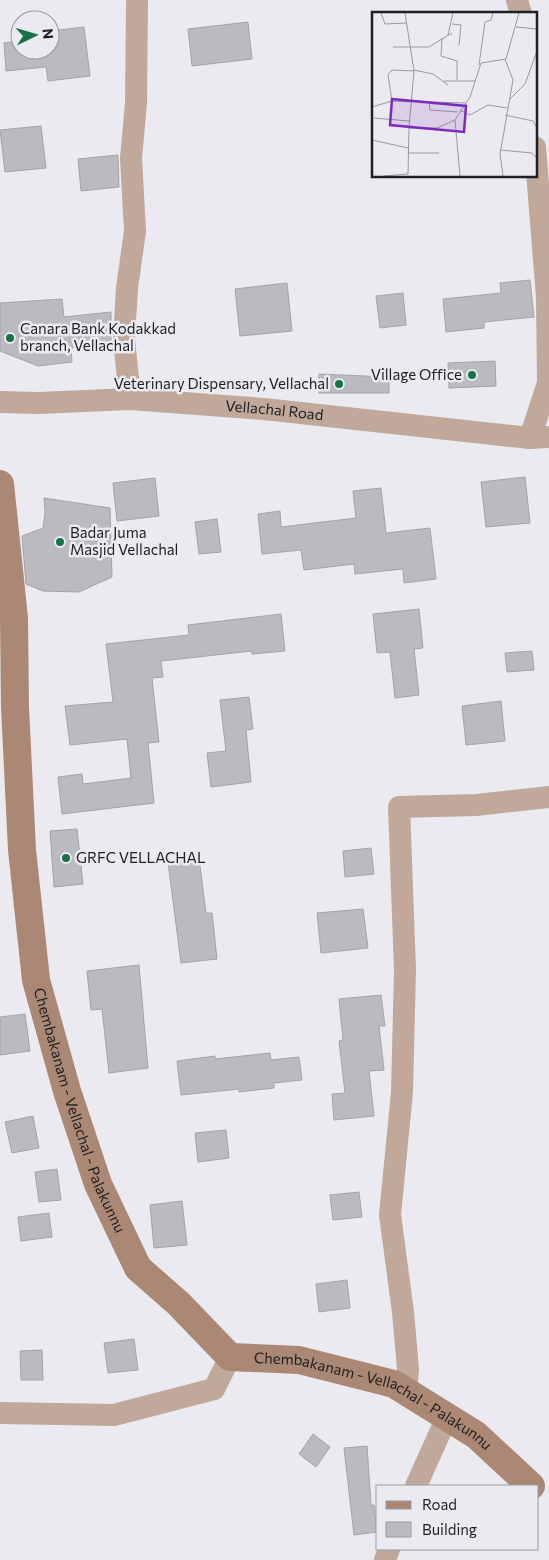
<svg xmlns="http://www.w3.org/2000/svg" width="549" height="1560" viewBox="0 0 549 1560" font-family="Commissioner,sans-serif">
	<rect width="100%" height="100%" fill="#ebeaf1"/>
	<g fill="#babac1" stroke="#a3a3a9">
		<polygon points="248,22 252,59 192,66 188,29"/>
		<polygon points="84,27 90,76 48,81 46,67 6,71 4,43 20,41 20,50 50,50 50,31"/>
		<polygon points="41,126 46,168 5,172 0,130"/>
		<polygon points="118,155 119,187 81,191 78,159"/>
		<polygon points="530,280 534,317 484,322 484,328 446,332 443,299 501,293 500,283"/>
		<polygon points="287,283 292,331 240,336 235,289"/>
		<polygon points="403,293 406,325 380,328 376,296"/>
		<polygon points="62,299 64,317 111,312 111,344 71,348 72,362 38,366 0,351 0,303"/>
		<polygon points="495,361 496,386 449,388 448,363"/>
		<polygon points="319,374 389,377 389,393 319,393"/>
		<polygon points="525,477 530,523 486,527 481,482"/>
		<polygon points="155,478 159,516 117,521 113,483"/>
		<polygon points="381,488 386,533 430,528 436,579 404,583 403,569 355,574 354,564 304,570 301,550 262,554 258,514 280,511 281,527 356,518 353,491"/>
		<polygon points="44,498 110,508 112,577 79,592 43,591 26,584 22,536 43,528 45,512"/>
		<polygon points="217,519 221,552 199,554 195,522"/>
		<polygon points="419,609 423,648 414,649 419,695 395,698 390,652 377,653 373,614"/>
		<polygon points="281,614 285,651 252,654 252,651 161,661 163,677 152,678 159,742 148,743 154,803 62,814 58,777 82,774 83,784 131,778 127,739 70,745 65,706 113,702 106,644 189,635 188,625"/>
		<polygon points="532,651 534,670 507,672 505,653"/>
		<polygon points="249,697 253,729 246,730 251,782 211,787 207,753 226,751 220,700"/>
		<polygon points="501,701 505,741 466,745 462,706"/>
		<polygon points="77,829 83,884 54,887 50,831"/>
		<polygon points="371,848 374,874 345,877 343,851"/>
		<polygon points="199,858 206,913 212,913 217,959 181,963 168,862"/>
		<polygon points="363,909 368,948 321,953 317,913"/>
		<polygon points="139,965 148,1068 109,1073 102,1009 91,1010 87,971"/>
		<polygon points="381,995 385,1026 379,1026 384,1070 369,1071 374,1116 334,1120 332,1094 345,1093 339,1041 343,1040 339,999"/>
		<polygon points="25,1014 30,1051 0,1055 0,1017"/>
		<polygon points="270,1053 271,1060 299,1057 302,1080 274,1083 274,1088 239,1092 239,1089 181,1095 177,1061 215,1056 215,1059"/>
		<polygon points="33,1116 39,1148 12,1153 5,1122"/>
		<polygon points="226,1130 229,1158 198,1162 195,1133"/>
		<polygon points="57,1169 61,1200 39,1202 35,1172"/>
		<polygon points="359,1192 362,1217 333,1220 330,1195"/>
		<polygon points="182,1201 187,1245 154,1248 150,1205"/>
		<polygon points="49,1213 52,1237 21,1241 18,1217"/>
		<polygon points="347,1280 350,1308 319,1312 316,1284"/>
		<polygon points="134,1339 138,1370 108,1373 104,1343"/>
		<polygon points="42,1350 43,1380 21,1380 20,1351"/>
		<polygon points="313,1434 330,1447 316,1467 299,1454"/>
		<polygon points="367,1446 371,1505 374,1505 377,1532 354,1535 344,1448"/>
	</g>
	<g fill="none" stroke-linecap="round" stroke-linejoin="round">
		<g stroke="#c0a99a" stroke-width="22">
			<polyline points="517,0 521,14"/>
			<polyline points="130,399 124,339 127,288 135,231 131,158 136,103 137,0"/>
			<path id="s1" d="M0 402 39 403 130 399 264 409 530 438 549 437"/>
			<polyline points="530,438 548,383 547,297 535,147"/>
			<polyline points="406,1391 408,1369 403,1312 390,1215 402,1092 405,970 399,807 476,805 549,797"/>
			<polyline points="0,1413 114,1415 214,1389 230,1357"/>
			<polyline points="416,1486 447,1417"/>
			<polyline points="385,1560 389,1549"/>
		</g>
		<path stroke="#aa8873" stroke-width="28" id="s2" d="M0 484 14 618 15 707 22 850 36 980 67 1091 98 1184 138 1268 179 1304 230 1357 299 1360 394 1384 476 1435 531 1486"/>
	</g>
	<g fill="#187246" stroke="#ebeaf1" stroke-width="2">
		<circle cx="10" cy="338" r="5"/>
		<circle cx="472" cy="375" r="5"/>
		<circle cx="339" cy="384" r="5"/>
		<circle cx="60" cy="542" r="5"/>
		<circle cx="66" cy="858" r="5"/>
	</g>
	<g text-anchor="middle" stroke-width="5" stroke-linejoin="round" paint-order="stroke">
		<g font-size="15" fill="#1f1f21" stroke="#ebeaf1" text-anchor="start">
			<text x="20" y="334">Canara Bank Kodakkad<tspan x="20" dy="17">branch, Vellachal</tspan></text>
			<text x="462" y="380" text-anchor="end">Village Office</text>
			<text x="329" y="389" text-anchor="end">Veterinary Dispensary, Vellachal</text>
			<text x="70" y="538">Badar Juma<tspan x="70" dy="17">Masjid Vellachal</tspan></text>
			<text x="76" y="863">GRFC VELLACHAL</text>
		</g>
		<g font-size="15" fill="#1f1f21" stroke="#ebeaf1">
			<text dy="5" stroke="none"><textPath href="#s1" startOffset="275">Vellachal Road</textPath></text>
			<text dy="5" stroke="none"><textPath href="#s2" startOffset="635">Chembakanam - Vellachal - Palakunnu</textPath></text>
			<text dy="5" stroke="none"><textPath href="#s2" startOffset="1085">Chembakanam - Vellachal - Palakunnu</textPath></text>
		</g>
	</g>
	<g transform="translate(372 12)">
		<rect width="165" height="165" fill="#ebeaf1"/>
		<path fill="none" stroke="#99999e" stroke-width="1" d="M9 1 13 12 34 11M33 1 42 59 37 116M80 12 89 13 87 33M144 15 165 17M76 23 81 1M70 26 69 44 85 49V68M21 35H39M39 35H57L80 21M107 53 113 10 119 8 121 1M42 58 61 62 76 73M72 69H103M138 87 153 72 165 39M41 89 57 90 58 98 86 100M41 90 20 89 16 63 20 58 42 59M58 90 94 91M0 95 20 89M88 98 98 103 116 93 135 96M133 103 161 109 165 116M2 106 37 109M83 108 88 164M0 128 36 136M128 138 160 141 165 146M37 141H67M12 164 36 162 37 116H65L83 108 98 85 109 51 134 47 147 1M131 164 128 142 141 68 133 47"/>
		<path fill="#7b2cbf" fill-opacity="0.15" stroke="#7b2cbf" stroke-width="2.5" d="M20 87 94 94 92 120 18 113Z"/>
		<rect width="165" height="165" fill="none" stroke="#1f1f21" stroke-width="2.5"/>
	</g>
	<rect x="376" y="1485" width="162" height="65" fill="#ebeaf1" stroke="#99999e"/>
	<rect x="386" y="1501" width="25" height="8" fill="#aa8873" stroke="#99999e"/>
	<text x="422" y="1510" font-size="15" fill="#1f1f21">Road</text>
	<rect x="386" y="1522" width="25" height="15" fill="#babac1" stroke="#99999e"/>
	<text x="422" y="1535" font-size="15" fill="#1f1f21">Building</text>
	<g transform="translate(35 35) rotate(85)"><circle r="24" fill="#ebeaf1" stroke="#99999e"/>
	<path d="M0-4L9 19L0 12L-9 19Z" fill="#187246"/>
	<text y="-8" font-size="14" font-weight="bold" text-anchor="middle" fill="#1f1f21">N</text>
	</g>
</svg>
